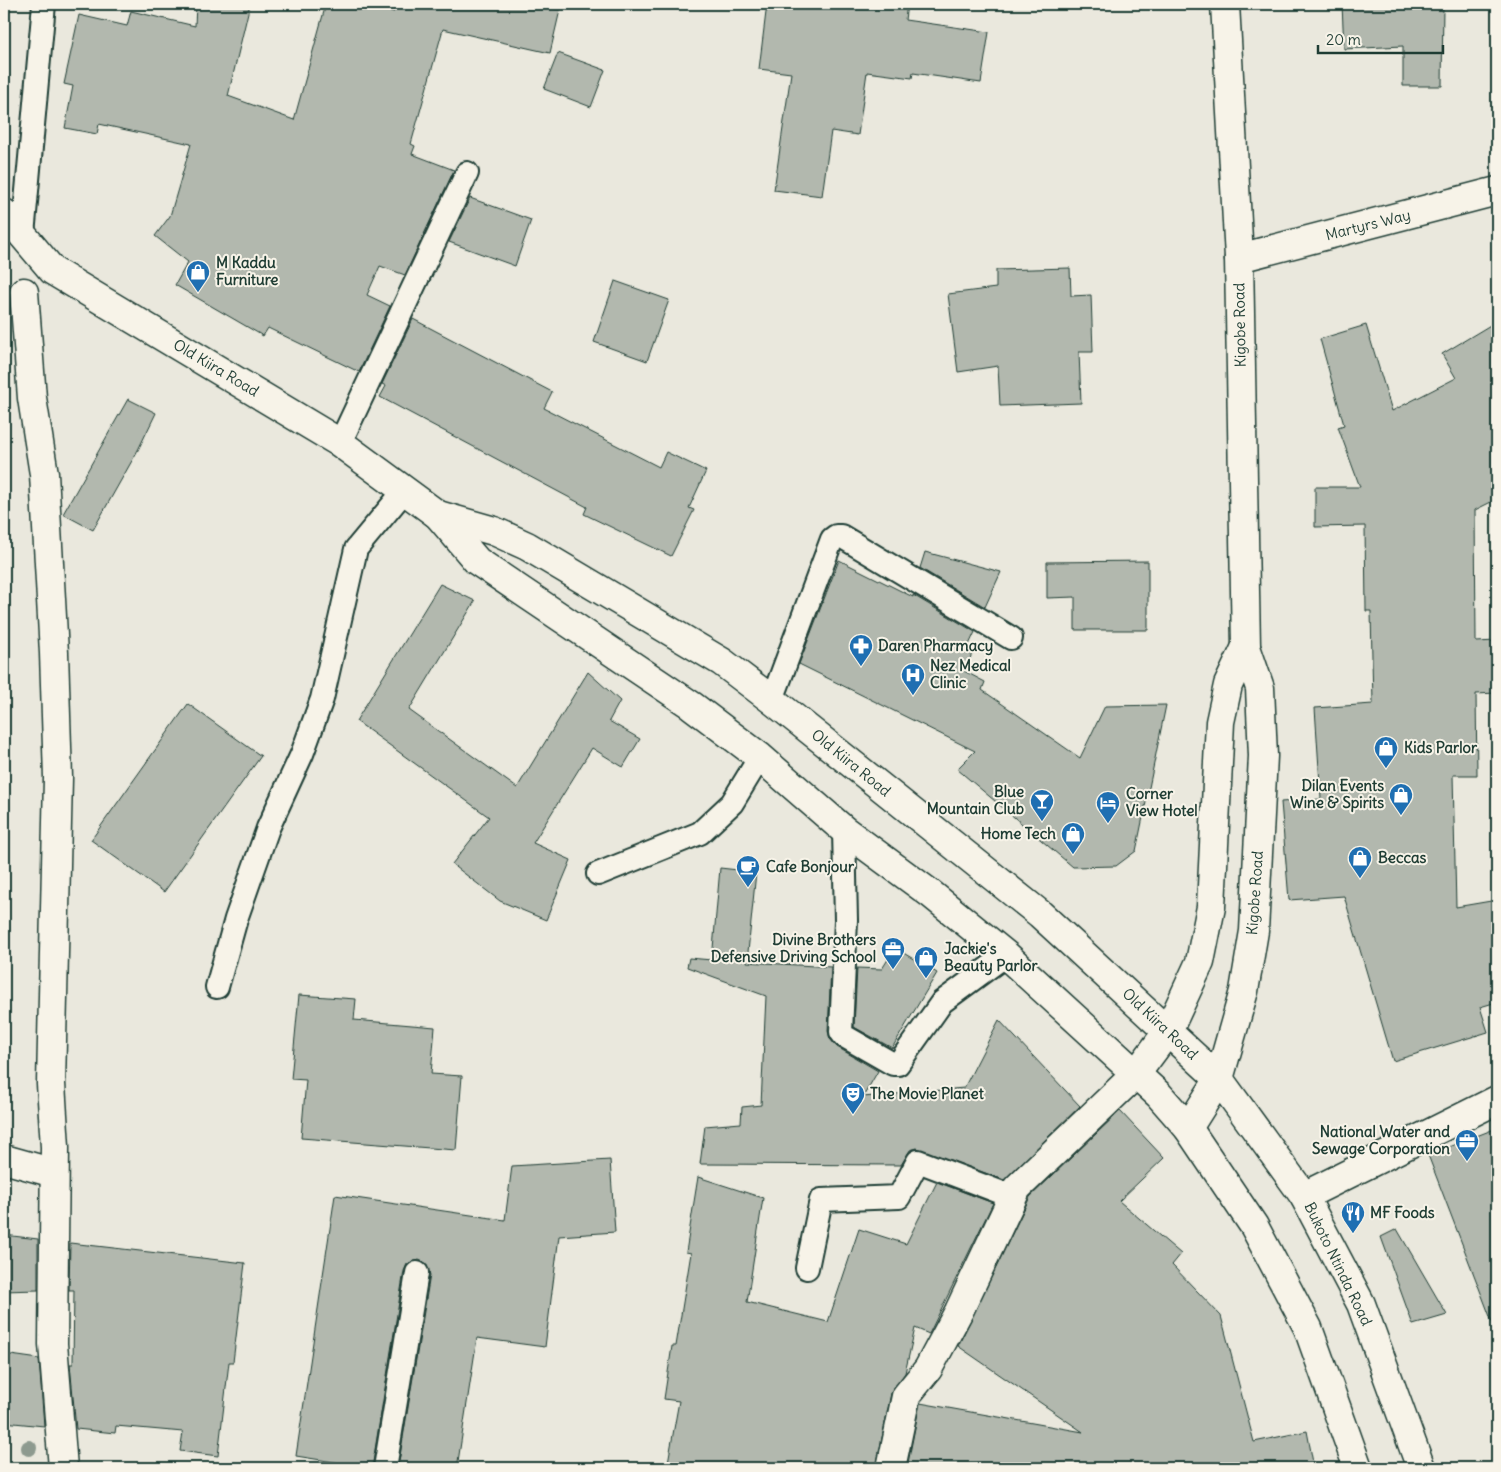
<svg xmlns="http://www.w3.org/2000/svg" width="1501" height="1472" viewBox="0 0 1501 1472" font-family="Delius,sans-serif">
	<rect width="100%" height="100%" fill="#eae8dd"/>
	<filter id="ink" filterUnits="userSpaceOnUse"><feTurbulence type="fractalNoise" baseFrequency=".02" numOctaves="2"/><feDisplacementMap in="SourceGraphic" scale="10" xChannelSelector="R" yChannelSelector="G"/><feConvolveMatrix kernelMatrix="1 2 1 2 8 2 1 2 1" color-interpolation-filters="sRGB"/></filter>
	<g filter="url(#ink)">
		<g fill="#b2b8ae" stroke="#1f3d34">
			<polygon points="196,4 250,4 228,96 294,120 326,4 363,4 394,12 395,4 532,4 560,10 550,53 443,29 411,144 415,146 412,154 454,170 405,275 380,266 367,295 390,306 359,372 268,328 263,336 175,285 188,262 155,236 170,216 191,144 99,124 97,134 65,128 73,86 64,84 79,15 127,26 131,11 195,26"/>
			<polygon points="767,4 823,6 823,4 907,4 905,20 989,32 981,83 913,73 912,78 867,72 858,135 831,131 822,196 774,190 791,73 759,69"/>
			<polygon points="1342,4 1443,4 1442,86 1403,86 1403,46 1344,49"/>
			<polygon points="558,53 605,70 591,107 544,89"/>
			<polygon points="470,198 531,220 515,266 449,242"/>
			<polygon points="1070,268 1071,296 1091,295 1093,352 1079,352 1081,403 1000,406 998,366 958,372 948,294 996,288 996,270"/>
			<polygon points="615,281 669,300 647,361 594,342"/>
			<polygon points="413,319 552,392 544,408 659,467 666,452 706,471 689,508 694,510 671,556 584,514 587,507 380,397 386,386 382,384"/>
			<polygon points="1497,321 1497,499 1475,510 1476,642 1497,641 1497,693 1476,694 1477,775 1453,775 1456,907 1497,900 1497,1002 1480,1007 1488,1032 1393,1061 1344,896 1289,900 1281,802 1321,799 1315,708 1373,704 1371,611 1366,611 1365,526 1315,527 1315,487 1360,487 1338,427 1344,425 1320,339 1366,325 1392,411 1456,378 1442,354"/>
			<polygon points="128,399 156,413 138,450 93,530 63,514"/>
			<polygon points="925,552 1001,572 985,607 920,568"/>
			<polygon points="839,560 913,597 913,595 975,632 967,649 973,652 964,671 985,682 982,690 1080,758 1105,706 1166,705 1136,851 1116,866 1073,867 957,769 975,751 799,664"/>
			<polygon points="1148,561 1148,630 1075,630 1075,597 1047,598 1047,562"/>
			<polygon points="440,584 475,601 409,710 517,788 588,672 620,701 609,721 640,739 623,767 592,748 533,843 571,860 546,920 500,901 452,864 489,817 356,721"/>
			<polygon points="188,704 261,756 164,892 91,840"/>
			<polygon points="720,868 756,872 747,962 831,967 828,1031 830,1039 837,1047 878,1071 863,1097 964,1088 999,1020 1080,1106 1004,1180 917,1148 910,1150 901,1165 700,1164 705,1126 741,1123 742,1107 761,1105 766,996 687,967 689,958 712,960"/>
			<polygon points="895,948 937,973 892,1048 854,1027 857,968 882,969"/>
			<polygon points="299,995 356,999 354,1020 435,1027 431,1074 462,1076 456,1150 301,1138 306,1080 291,1079"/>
			<polygon points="1120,1111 1164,1158 1119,1201 1181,1254 1172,1265 1221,1316 1254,1442 1307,1431 1314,1468 907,1468 920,1403 1083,1432 958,1346 1030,1197"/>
			<polygon points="1497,1128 1497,1327 1494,1327 1428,1155"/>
			<polygon points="610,1160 615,1232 559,1236 545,1347 477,1338 457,1468 398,1468 430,1275 426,1263 419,1260 407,1264 404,1271 372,1468 296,1456 335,1195 505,1220 512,1166"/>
			<polygon points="698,1177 763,1198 747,1302 828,1322 859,1229 906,1244 937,1182 993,1203 929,1334 915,1328 905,1373 891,1393 876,1468 667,1468 679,1401 664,1399 672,1346 676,1346 691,1253 686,1252"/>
			<polygon points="1397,1229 1447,1315 1413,1325 1381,1237"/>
			<polygon points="4,1235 38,1239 38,1290 4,1291"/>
			<polygon points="70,1243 245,1263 233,1362 229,1362 218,1456 180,1451 183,1432 116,1426 115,1433 76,1429 70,1364 73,1364 74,1290 69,1290"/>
			<polygon points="4,1354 39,1359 44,1426 4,1422"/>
		</g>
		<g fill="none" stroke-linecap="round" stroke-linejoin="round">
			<g stroke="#1f3d34" stroke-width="26">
				<g id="lane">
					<polyline points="23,235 44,4"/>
					<polyline points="340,443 467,173"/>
					<polyline points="772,700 832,539 836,536 841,536 1011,638"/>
					<polyline points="844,830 846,920 841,1032 844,1036 893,1064 898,1064 942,1002 1006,955"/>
					<polyline points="598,874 700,833 732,803 760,757"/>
					<polyline points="217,987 236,919 268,828 302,754 322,699 356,549 405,490"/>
					<polyline points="807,1268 821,1200 899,1197 918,1161 1013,1197"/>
					<polyline points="385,1468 417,1273"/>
				</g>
			</g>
			<g stroke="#1f3d34" stroke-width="31">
				<g id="street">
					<polyline points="1239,258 1497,191"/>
					<polyline points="24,292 32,398 44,474 54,653 58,778 51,1084 55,1147 53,1344 63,1468"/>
					<polyline points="4,1159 54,1173"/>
					<polyline points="1304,1196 1497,1100"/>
					<polyline points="891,1468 906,1396 928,1369 959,1311 1017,1188 1136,1074"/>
				</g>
			</g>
			<g stroke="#1f3d34" stroke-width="31">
				<g id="secondary">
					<polyline points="4,213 53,271 340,443 438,515 477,561 691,705 760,757 844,830 931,894 1006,955 1159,1095 1188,1128 1254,1226 1308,1328 1358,1468"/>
					<polyline points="438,515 494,531 527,546 722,662 772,700 1040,914 1219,1079 1304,1196 1361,1304 1421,1468"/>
					<polyline points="1136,1074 1168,1031 1200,962 1211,907 1220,722 1228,685 1246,647"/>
					<polyline points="1188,1128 1219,1079 1244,991 1254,931 1263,756 1260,688 1246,647 1239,258 1225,4"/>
				</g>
			</g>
			<use href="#lane" stroke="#f7f3e8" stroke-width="22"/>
			<use href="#street" stroke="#f7f3e8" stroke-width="28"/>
			<use href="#secondary" stroke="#f7f3e8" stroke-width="28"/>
		</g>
		<circle fill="#8d9a8f" cx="29" cy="1448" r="8"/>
	</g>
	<defs>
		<g id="shop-pin" transform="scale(1.25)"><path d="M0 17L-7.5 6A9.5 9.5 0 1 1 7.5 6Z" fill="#1f6fb2" stroke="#f7f3e8"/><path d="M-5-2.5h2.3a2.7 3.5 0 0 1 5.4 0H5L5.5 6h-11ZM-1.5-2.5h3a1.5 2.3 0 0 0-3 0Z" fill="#fff"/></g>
		<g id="pharmacy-pin" transform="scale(1.25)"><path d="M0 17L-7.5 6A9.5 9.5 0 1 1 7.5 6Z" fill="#1f6fb2" stroke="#f7f3e8"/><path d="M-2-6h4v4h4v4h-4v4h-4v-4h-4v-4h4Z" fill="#fff"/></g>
		<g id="hospital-pin" transform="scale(1.25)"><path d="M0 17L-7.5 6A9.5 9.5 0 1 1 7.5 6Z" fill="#1f6fb2" stroke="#f7f3e8"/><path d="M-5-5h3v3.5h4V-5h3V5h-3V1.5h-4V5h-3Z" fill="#fff"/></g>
		<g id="bar-pin" transform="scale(1.25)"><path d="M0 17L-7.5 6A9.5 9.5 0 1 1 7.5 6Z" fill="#1f6fb2" stroke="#f7f3e8"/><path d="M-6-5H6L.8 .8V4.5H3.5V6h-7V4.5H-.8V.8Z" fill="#fff"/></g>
		<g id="hotel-pin" transform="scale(1.25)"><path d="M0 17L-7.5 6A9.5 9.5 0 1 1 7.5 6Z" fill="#1f6fb2" stroke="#f7f3e8"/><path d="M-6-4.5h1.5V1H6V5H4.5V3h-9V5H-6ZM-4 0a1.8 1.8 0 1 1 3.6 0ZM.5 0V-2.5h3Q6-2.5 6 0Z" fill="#fff"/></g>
		<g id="cafe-pin" transform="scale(1.25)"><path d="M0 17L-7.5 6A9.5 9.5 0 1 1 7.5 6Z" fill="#1f6fb2" stroke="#f7f3e8"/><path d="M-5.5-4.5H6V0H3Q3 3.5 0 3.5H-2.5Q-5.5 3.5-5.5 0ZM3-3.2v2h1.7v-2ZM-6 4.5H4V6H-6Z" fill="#fff"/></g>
		<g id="office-pin" transform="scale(1.25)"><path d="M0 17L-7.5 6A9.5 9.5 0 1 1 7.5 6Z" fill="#1f6fb2" stroke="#f7f3e8"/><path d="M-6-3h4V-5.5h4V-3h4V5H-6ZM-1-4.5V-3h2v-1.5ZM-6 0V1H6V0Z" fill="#fff"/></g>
		<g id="theatre-pin" transform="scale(1.25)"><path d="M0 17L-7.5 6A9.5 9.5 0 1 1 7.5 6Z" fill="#1f6fb2" stroke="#f7f3e8"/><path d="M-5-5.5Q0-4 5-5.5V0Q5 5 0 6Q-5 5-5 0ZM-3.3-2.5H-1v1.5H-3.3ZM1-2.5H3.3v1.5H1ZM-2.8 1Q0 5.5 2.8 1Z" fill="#fff"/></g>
		<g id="restaurant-pin" transform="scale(1.25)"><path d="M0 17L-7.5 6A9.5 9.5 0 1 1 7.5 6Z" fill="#1f6fb2" stroke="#f7f3e8"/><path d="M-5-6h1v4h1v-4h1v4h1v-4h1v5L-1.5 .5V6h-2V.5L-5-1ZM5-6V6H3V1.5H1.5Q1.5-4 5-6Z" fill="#fff"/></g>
	</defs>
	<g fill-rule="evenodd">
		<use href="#shop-pin" x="198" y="272"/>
		<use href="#pharmacy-pin" x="861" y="646"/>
		<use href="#hospital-pin" x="913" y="675"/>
		<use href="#shop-pin" x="1386" y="748"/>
		<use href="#shop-pin" x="1401" y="795"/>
		<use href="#bar-pin" x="1042" y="801"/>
		<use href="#hotel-pin" x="1108" y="803"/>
		<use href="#shop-pin" x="1073" y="834"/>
		<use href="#shop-pin" x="1360" y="858"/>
		<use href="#cafe-pin" x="748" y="867"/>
		<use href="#office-pin" x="893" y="949"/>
		<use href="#shop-pin" x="926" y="958"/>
		<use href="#theatre-pin" x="853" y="1094"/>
		<use href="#office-pin" x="1467" y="1141"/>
		<use href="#restaurant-pin" x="1353" y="1213"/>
	</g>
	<g text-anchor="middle" stroke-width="4" stroke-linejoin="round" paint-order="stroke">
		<g font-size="15" fill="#1f3d34" stroke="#f7f3e8">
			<text transform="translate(1368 225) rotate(-14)" y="5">Martyrs Way</text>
			<text transform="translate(1240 325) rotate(-91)" y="5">Kigobe Road</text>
			<text transform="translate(216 368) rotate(31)" y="5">Old Kiira Road</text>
			<text transform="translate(851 763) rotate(39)" y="5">Old Kiira Road</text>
			<text transform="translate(1255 893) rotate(-86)" y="5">Kigobe Road</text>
			<text transform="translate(1160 1024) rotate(43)" y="5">Old Kiira Road</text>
			<text transform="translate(1338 1264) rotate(64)" y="5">Bukoto Ntinda Road</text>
		</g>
		<g font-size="15" font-weight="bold" fill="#1f3d34" stroke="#f7f3e8" text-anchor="start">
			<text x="216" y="268">M Kaddu<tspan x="216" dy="17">Furniture</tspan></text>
			<text x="878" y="651">Daren Pharmacy</text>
			<text x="930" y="671">Nez Medical<tspan x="930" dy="17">Clinic</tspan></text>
			<text x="1404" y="753">Kids Parlor</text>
			<text x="1384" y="791" text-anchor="end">Dilan Events<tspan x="1384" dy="17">Wine &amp; Spirits</tspan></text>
			<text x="1024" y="797" text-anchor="end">Blue<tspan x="1024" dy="17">Mountain Club</tspan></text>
			<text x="1126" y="799">Corner<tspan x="1126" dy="17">View Hotel</tspan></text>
			<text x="1056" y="839" text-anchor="end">Home Tech</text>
			<text x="1378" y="863">Beccas</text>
			<text x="766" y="872">Cafe Bonjour</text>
			<text x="876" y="945" text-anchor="end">Divine Brothers<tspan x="876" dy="17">Defensive Driving School</tspan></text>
			<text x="944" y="954">Jackie's<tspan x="944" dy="17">Beauty Parlor</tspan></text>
			<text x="870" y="1099">The Movie Planet</text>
			<text x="1450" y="1137" text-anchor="end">National Water and<tspan x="1450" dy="17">Sewage Corporation</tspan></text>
			<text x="1370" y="1218">MF Foods</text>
		</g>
	</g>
	<rect width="1501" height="1472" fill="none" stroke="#f7f3e8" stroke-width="20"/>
	<rect x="10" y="10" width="1481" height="1452" fill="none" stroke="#1f3d34" stroke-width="2" filter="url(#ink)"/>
	<path d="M1318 45v8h125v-8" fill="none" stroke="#1f3d34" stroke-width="2.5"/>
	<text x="1326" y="45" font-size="15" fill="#1f3d34" stroke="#f7f3e8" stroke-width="4" paint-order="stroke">20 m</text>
</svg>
